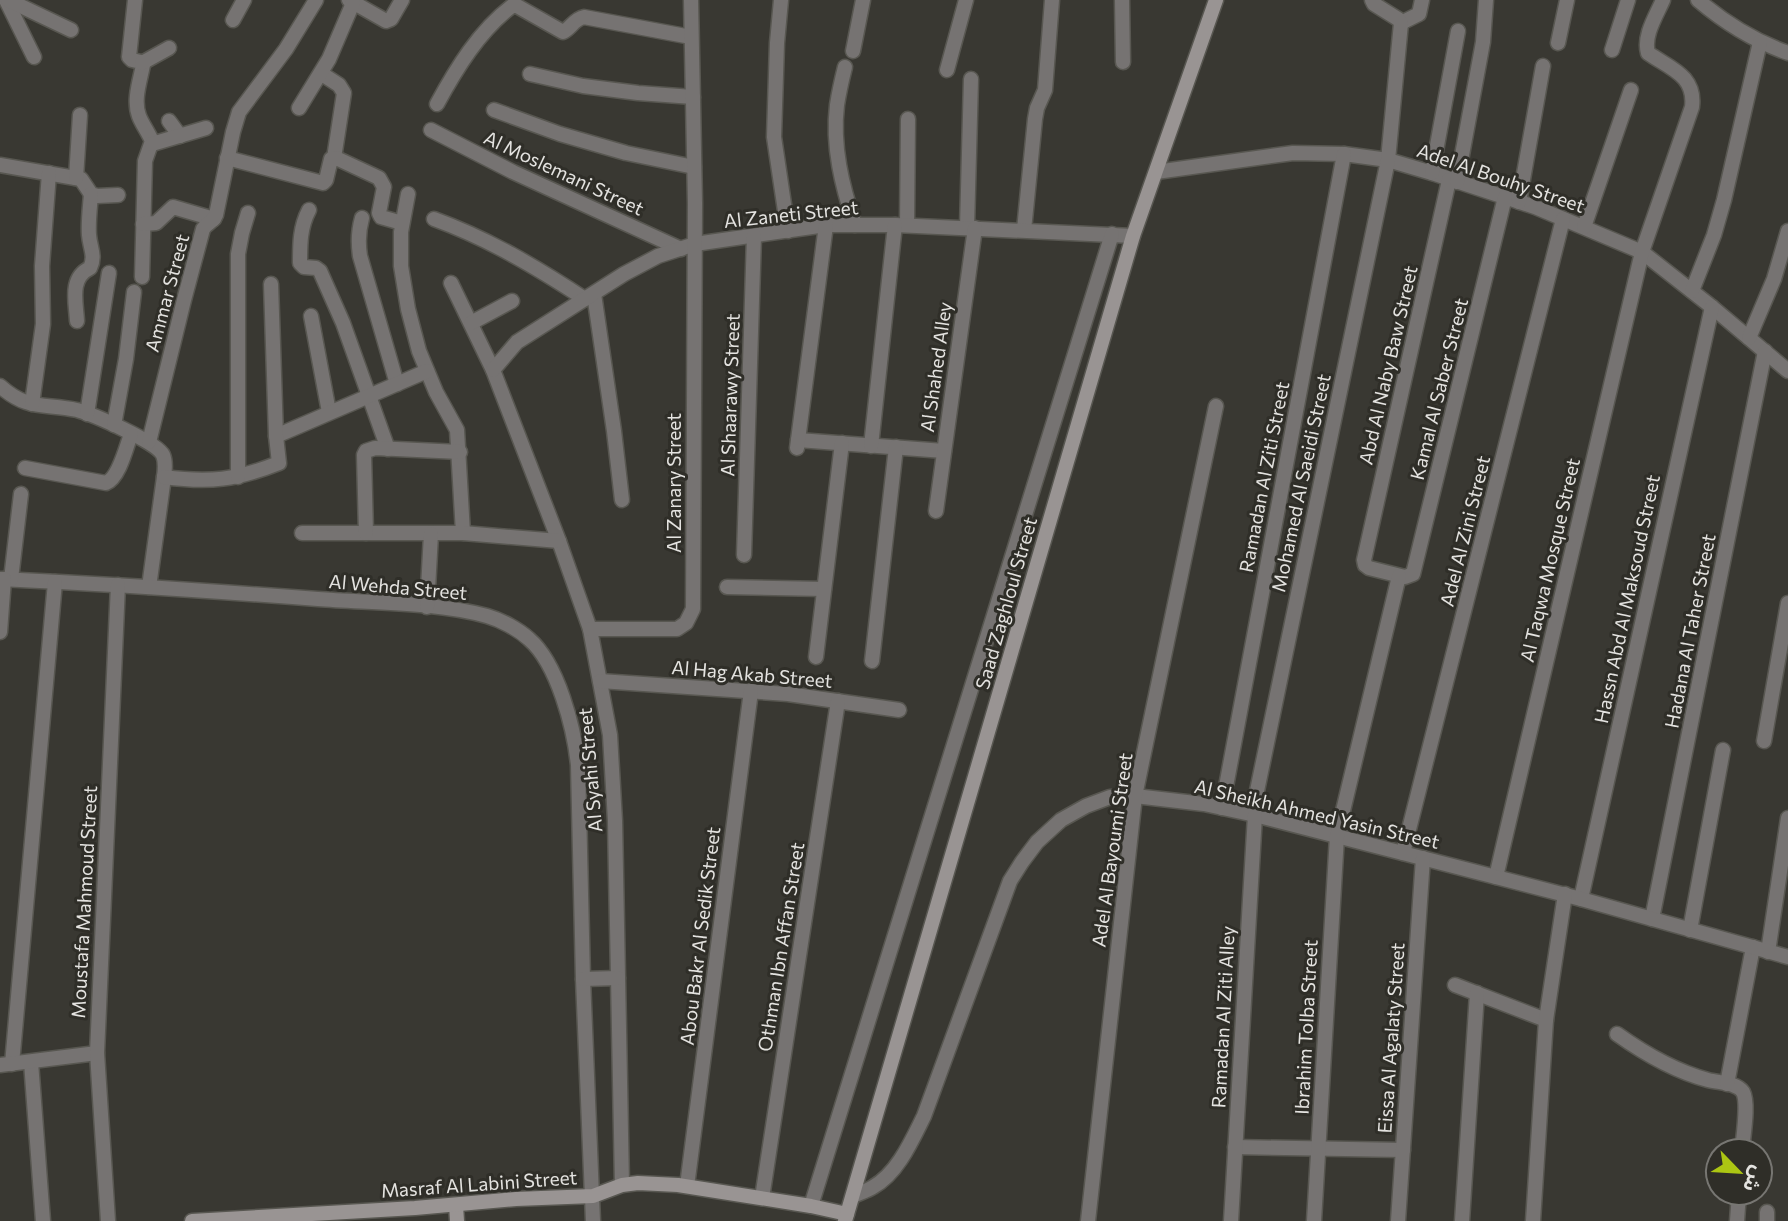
<svg xmlns="http://www.w3.org/2000/svg" width="1788" height="1221" viewBox="0 0 1788 1221" font-family="Commissioner,'Noto Sans Arabic',sans-serif">
	<rect width="100%" height="100%" fill="#393832"/>
	<g fill="none" stroke-linecap="round" stroke-linejoin="round">
		<g stroke="#585751" stroke-width="17">
			<g id="street">
				<polyline points="6,0 34,57"/>
				<polyline points="8,0 71,30"/>
				<path d="M135 0 129 57 132 60 141 62 143 65C140 81 133 100 139 116 142 124 148 132 152 141L145 161 142 277"/>
				<polyline points="349,0 386,21 391,19 402,0"/>
				<polyline points="781,0 777,43 774,137 788,231"/>
				<polyline points="1122,0 1123,62"/>
				<path d="M1698 0C1725 23 1754 41 1788 53"/>
				<polyline points="233,20 244,0"/>
				<polyline points="1401,23 1419,14 1422,0"/>
				<polyline points="1558,43 1567,0"/>
				<polyline points="1612,50 1628,0"/>
				<polyline points="853,51 863,0"/>
				<polyline points="142,63 169,48"/>
				<path d="M845 67C842 79 839 92 837 105 832 146 842 186 855 225"/>
				<polyline points="947,70 966,0"/>
				<polyline points="322,74 339,85 344,93 334,158"/>
				<polyline points="530,74 583,86 638,93 693,97"/>
				<path d="M437 104C456 69 479 31 512 6H517L563 32C571 28 574 19 584 17L691 37"/>
				<polyline points="299,108 329,59 353,3"/>
				<polyline points="494,110 560,134 626,153 694,167"/>
				<polyline points="169,121 180,136"/>
				<polyline points="431,130 513,172 681,249"/>
				<polyline points="152,144 206,128"/>
				<polyline points="227,158 323,183 326,180 331,159 336,158 379,178 384,187 379,213 381,217 402,223"/>
				<polyline points="0,165 81,179 91,194 97,196 118,195"/>
				<polyline points="1156,172 1293,153 1344,154 1388,160 1432,173 1535,207 1642,252 1712,307 1788,371"/>
				<polyline points="1432,173 1458,31"/>
				<polyline points="76,178 80,115"/>
				<polyline points="1449,180 1364,560 1365,565 1369,568 1405,577 1413,574 1505,197"/>
				<polyline points="1457,182 1483,42 1486,0"/>
				<polyline points="408,194 401,232 401,266 408,309 419,351 436,392 457,430 463,533"/>
				<polyline points="1519,202 1543,66"/>
				<path d="M309 210C300 227 300 244 300 263L304 267 316 268 320 271 343 323 388 449"/>
				<path d="M362 218C358 232 358 243 360 256L397 384"/>
				<path d="M434 219C489 239 536 267 585 299"/>
				<polyline points="143,224 156,223 173,207 214,219"/>
				<polyline points="907,225 908,119"/>
				<polyline points="967,227 971,79"/>
				<polyline points="1584,227 1631,90"/>
				<polyline points="1024,230 1035,119 1037,108 1045,90 1052,0"/>
				<polyline points="451,283 493,370 559,541 590,629 610,735 615,821 622,1185"/>
				<polyline points="1692,291 1714,235 1724,200 1760,42"/>
				<polyline points="594,294 614,431 622,500"/>
				<polyline points="311,316 329,412"/>
				<path d="M77 321C76 302 69 278 90 268 96 256 90 248 89 235 88 222 90 207 91 194"/>
				<polyline points="471,323 512,301"/>
				<polyline points="1749,338 1774,279 1788,231"/>
				<polyline points="493,370 517,342 624,274 658,256 695,244 826,225 895,225 1133,236"/>
				<path d="M0 386C28 411 44 403 77 410 92 414 157 442 163 455 166 462 165 470 164 477L149 587"/>
				<polyline points="32,404 43,324 42,266 49,173"/>
				<polyline points="87,414 109,273"/>
				<polyline points="114,425 126,359 134,292"/>
				<polyline points="276,436 427,371"/>
				<polyline points="798,440 944,451"/>
				<path d="M149 442 184 300 203 229C207 223 213 222 216 215L233 132 239 112 286 49 316 0"/>
				<polyline points="871,446 895,225"/>
				<polyline points="797,448 826,225"/>
				<path d="M25 468 106 483C119 478 126 448 131 434"/>
				<path d="M164 477C210 483 236 480 279 463L276 436 271 284"/>
				<polyline points="238,477 238,254 242,233 248,213"/>
				<polyline points="936,511 975,228"/>
				<polyline points="302,533 463,533 559,541"/>
				<polyline points="366,533 364,455 366,451 375,448 460,452"/>
				<polyline points="744,555 754,236"/>
				<path d="M0 579C106 584 212 591 318 599 371 603 436 602 487 616 501 620 518 629 529 639 558 664 574 728 578 765L583 979 593 1221"/>
				<polyline points="11,579 21,494"/>
				<polyline points="727,587 824,589"/>
				<polyline points="427,607 431,534"/>
				<polyline points="590,629 677,629 686,623 693,609 695,203 691,0"/>
				<polyline points="0,632 4,579"/>
				<polyline points="816,657 842,443"/>
				<polyline points="872,661 896,447"/>
				<polyline points="600,681 788,694 899,710"/>
				<polyline points="1764,741 1788,603"/>
				<polyline points="1222,808 1344,154"/>
				<polyline points="1252,815 1388,160 1401,23 1398,19 1374,4 1372,0"/>
				<polyline points="1403,853 1563,219"/>
				<path d="M1496 877 1642 252 1692 107C1696 75 1669 68 1648 53 1643 36 1656 16 1663 0"/>
				<polyline points="1581,899 1712,307"/>
				<polyline points="1652,919 1765,351"/>
				<polyline points="1690,930 1723,750"/>
				<polyline points="1768,952 1788,818"/>
				<polyline points="583,979 618,978"/>
				<polyline points="1455,985 1546,1020"/>
				<path d="M1617 1034C1645 1054 1674 1071 1708 1080 1719 1083 1736 1082 1743 1092 1749 1103 1743 1137 1742 1151"/>
				<polyline points="31,1062 43,1221"/>
				<polyline points="12,1064 55,582"/>
				<polyline points="0,1065 97,1053"/>
				<polyline points="1727,1084 1753,947"/>
				<polyline points="1235,1147 1403,1150"/>
				<polyline points="687,1186 751,691"/>
				<path d="M853 1196C859 1193 867 1191 873 1187 898 1173 912 1140 924 1116L1010 881 1022 862 1037 842 1061 820 1086 806 1110 797 1135 796 1204 804 1255 815 1581 899 1788 957"/>
				<polyline points="762,1198 838,701"/>
				<polyline points="811,1206 1112,234"/>
				<polyline points="108,1221 97,1053 118,585"/>
				<polyline points="1088,1221 1135,796 1216,406"/>
				<polyline points="1231,1221 1255,815"/>
				<polyline points="1314,1221 1337,836 1399,576"/>
				<polyline points="1398,1221 1423,858"/>
				<polyline points="1462,1221 1477,993"/>
				<polyline points="1533,1221 1546,1020 1565,894"/>
				<polyline points="1737,1221 1739,1193"/>
				<polyline points="1767,1221 1767,1212"/>
			</g>
		</g>
		<g stroke="#585751" stroke-width="17">
			<g id="secondary">
				<polyline points="456,1205 457,1221"/>
				<polyline points="192,1221 415,1208 516,1199 593,1196 622,1185 638,1183 678,1185 811,1206 847,1214"/>
				<polyline points="845,1221 1133,236 1216,0"/>
			</g>
		</g>
		<use href="#street" stroke="#767372" stroke-width="14"/>
		<use href="#secondary" stroke="#999493" stroke-width="14"/>
	</g>
	<g text-anchor="middle" stroke-width="6" stroke-linejoin="round" paint-order="stroke">
		<g font-size="19" fill="#e4e3e0" stroke="#2f2e28">
			<text transform="translate(564 173) rotate(25)" y="7">Al Moslemani Street</text>
			<text transform="translate(1501 178) rotate(19)" y="7">Adel Al Bouhy Street</text>
			<text transform="translate(791 214) rotate(-6)" y="7">Al Zaneti Street</text>
			<text transform="translate(167 293) rotate(-75)" y="7">Ammar Street</text>
			<text transform="translate(1388 365) rotate(-77)" y="7">Abd Al Naby Baw Street</text>
			<text transform="translate(936 367) rotate(-82)" y="7">Al Shahed Alley</text>
			<text transform="translate(1439 389) rotate(-76)" y="7">Kamal Al Saber Street</text>
			<text transform="translate(730 395) rotate(-88)" y="7">Al Shaarawy Street</text>
			<text transform="translate(1264 477) rotate(-79)" y="7">Ramadan Al Ziti Street</text>
			<text transform="translate(674 483) rotate(-90)" y="7">Al Zanary Street</text>
			<text transform="translate(1301 483) rotate(-78)" y="7">Mohamed Al Saeidi Street</text>
			<text transform="translate(1465 531) rotate(-76)" y="7">Adel Al Zini Street</text>
			<text transform="translate(1550 560) rotate(-77)" y="7">Al Taqwa Mosque Street</text>
			<text transform="translate(398 587) rotate(5)" y="7">Al Wehda Street</text>
			<text transform="translate(1627 599) rotate(-78)" y="7">Hassn Abd Al Maksoud Street</text>
			<text transform="translate(1006 603) rotate(-74)" y="7">Saad Zaghloul Street</text>
			<text transform="translate(1690 631) rotate(-79)" y="7">Hadana Al Taher Street</text>
			<text transform="translate(752 674) rotate(5)" y="7">Al Hag Akab Street</text>
			<text transform="translate(590 770) rotate(-95)" y="7">Al Syahi Street</text>
			<text transform="translate(1317 814) rotate(13)" y="7">Al Sheikh Ahmed Yasin Street</text>
			<text transform="translate(1112 850) rotate(-82)" y="7">Adel Al Bayoumi Street</text>
			<text transform="translate(84 902) rotate(-87)" y="7">Moustafa Mahmoud Street</text>
			<text transform="translate(700 936) rotate(-83)" y="7">Abou Bakr Al Sedik Street</text>
			<text transform="translate(781 947) rotate(-81)" y="7">Othman Ibn Affan Street</text>
			<text transform="translate(1223 1017) rotate(-87)" y="7">Ramadan Al Ziti Alley</text>
			<text transform="translate(1306 1027) rotate(-87)" y="7">Ibrahim Tolba Street</text>
			<text transform="translate(1391 1038) rotate(-86)" y="7">Eissa Al Agalaty Street</text>
			<text transform="translate(479 1184) rotate(-4)" y="7">Masraf Al Labini Street</text>
		</g>
	</g>
	<g transform="translate(1739 1172) rotate(115)"><circle r="33" fill="#2f2e28" stroke="#777672" stroke-width="2"/>
	<path d="M0-5L12 26L0 18L-12 26Z" fill="#acc613"/>
	<text y="-10" font-size="19" font-weight="bold" text-anchor="middle" fill="#e4e3e0">ش</text>
	</g>
</svg>
